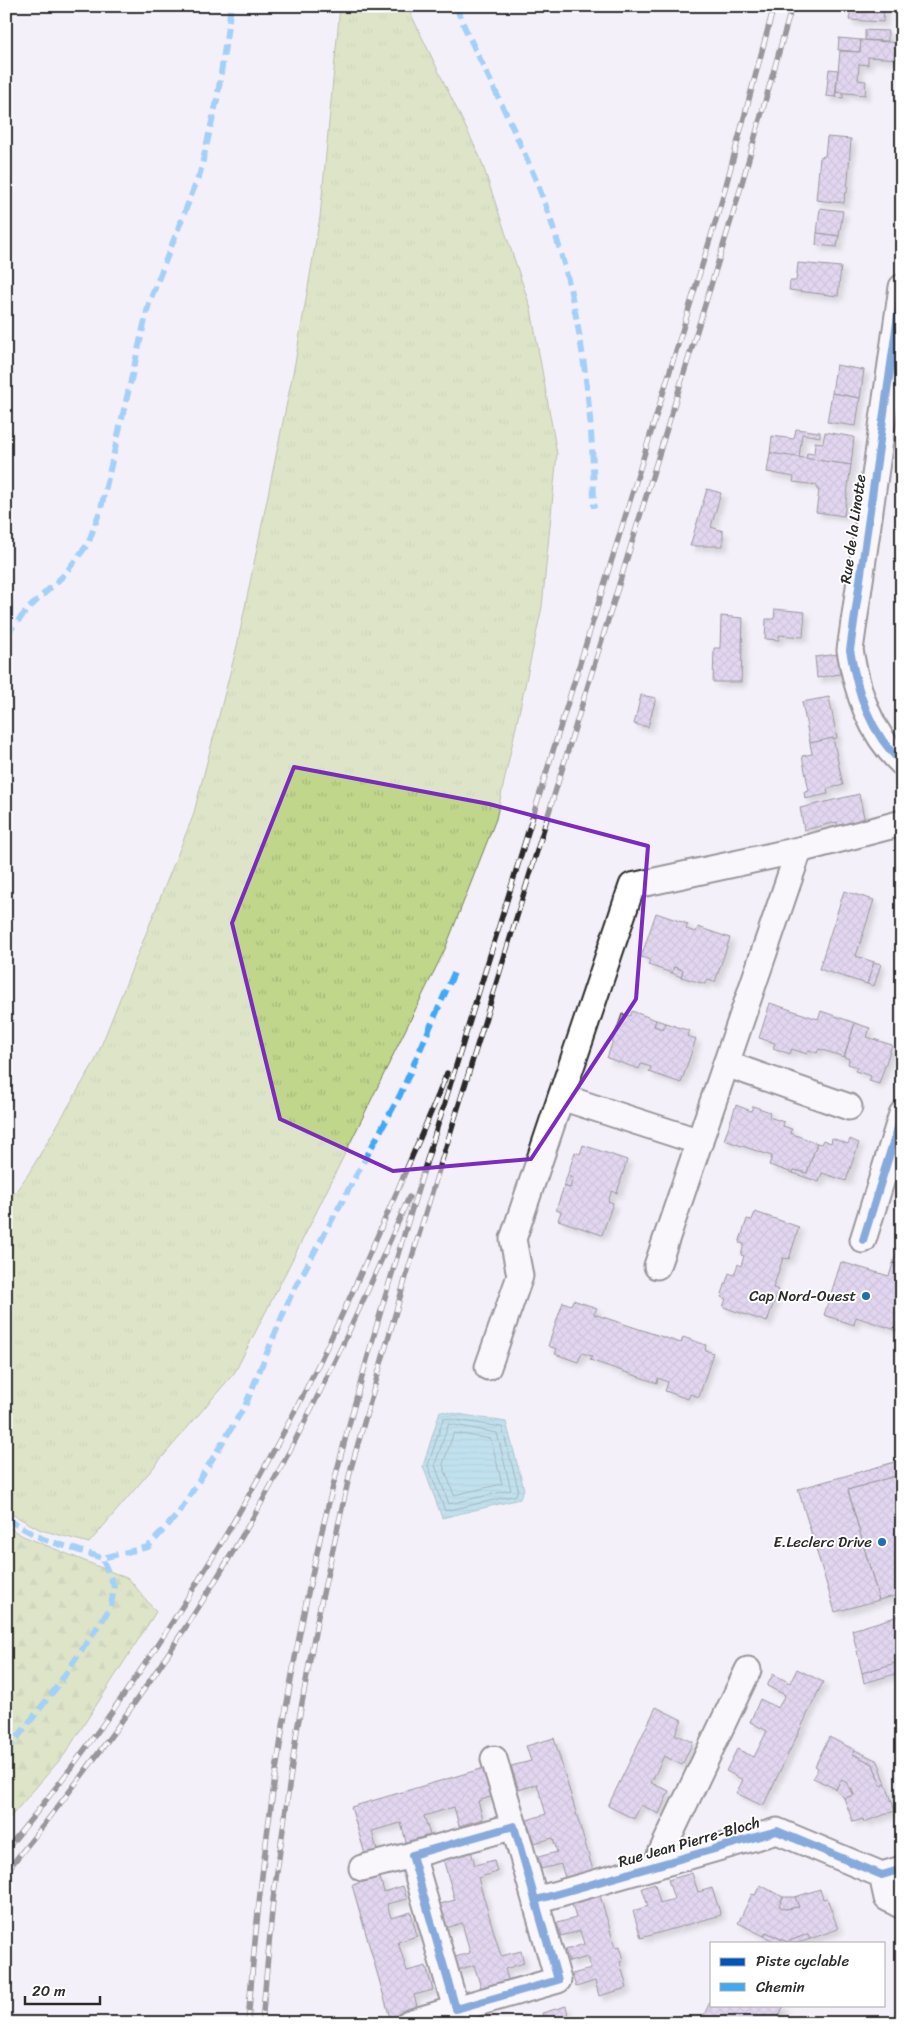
<svg xmlns="http://www.w3.org/2000/svg" width="908" height="2029" viewBox="0 0 908 2029" font-family="Sriracha,sans-serif">
	<defs>
		<pattern id="grass-tufts" width="24" height="20" patternUnits="userSpaceOnUse" patternTransform="scale(1.25)"><rect width="24" height="20" fill="#c0d68b"/><path d="M3 7l-1-3M5 7V3M7 7l1-3M15 17l-1-3M17 17v-4M19 17l1-3" fill="none" stroke="#a5b878"/></pattern>
		<pattern id="forest-firs" width="22" height="20" patternUnits="userSpaceOnUse" patternTransform="scale(1.25)"><rect width="22" height="20" fill="#c0d68b"/><path d="M5 1l3.5 6h-7zM16 11l3.5 6h-7z" fill="#a5b878"/></pattern>
		<pattern id="water-rules" width="6" height="5" patternUnits="userSpaceOnUse" patternTransform="scale(1.25)"><rect width="6" height="5" fill="#81cee0"/><path d="M0 2.5h6" fill="none" stroke="#70b1c0"/></pattern>
		<pattern id="building-cross-hatch" width="8" height="8" patternUnits="userSpaceOnUse" patternTransform="scale(1.25)"><rect width="8" height="8" fill="#cab4e3"/><path d="M0 0l8 8M0 8l8-8" fill="none" stroke="#a493b8"/></pattern>
		<filter id="shadow"><feDropShadow dx="4.5" dy="4.5" stdDeviation="2.5" flood-color="#0004"/></filter>
	</defs>
	<rect width="100%" height="100%" fill="#f4f0f9"/>
	<filter id="ink" filterUnits="userSpaceOnUse"><feTurbulence type="fractalNoise" baseFrequency=".02" numOctaves="2"/><feDisplacementMap in="SourceGraphic" scale="10" xChannelSelector="R" yChannelSelector="G"/><feConvolveMatrix kernelMatrix="1 2 1 2 8 2 1 2 1" color-interpolation-filters="sRGB"/></filter>
	<g filter="url(#ink)">
		<polygon fill="url(#grass-tufts)" stroke="#76805b" points="340,6 407,6 480,157 531,309 557,454 542,607 496,819 445,949 311,1223 235,1372 89,1543 41,1530 6,1511 6,1205 29,1173 95,1061 193,816 237,646 295,363 320,217"/>
		<polygon fill="url(#forest-firs)" stroke="#76805b" points="6,1526 23,1536 129,1579 156,1612 65,1754 6,1822"/>
		<polygon fill="url(#water-rules)" stroke="#5f8d98" points="440,1411 506,1422 524,1489 520,1499 442,1518 423,1466"/>
		<g fill="none" stroke-linecap="round" stroke-linejoin="round">
			<g stroke="#4d6c73" stroke-width="1">
				<polygon points="444,1418 502,1427 518,1488 516,1495 445,1511 428,1466"/>
				<polygon points="449,1424 497,1433 511,1490 449,1504 435,1465"/>
				<polygon points="454,1433 491,1439 502,1484 454,1495 443,1465"/>
			</g>
		</g>
		<g fill="url(#building-cross-hatch)" stroke="#2b2b2b" filter="url(#shadow)">
			<polygon points="844,6 884,6 883,22 849,20 851,7"/>
			<polygon points="865,30 888,31 888,41 865,40"/>
			<polygon points="839,38 861,40 860,52 838,50"/>
			<polygon points="861,40 902,43 901,59 868,57 868,65 859,64 858,80 866,81 865,95 836,92 840,51 860,52"/>
			<polygon points="829,69 838,70 835,97 826,96"/>
			<polygon points="836,92 843,93 843,98 835,97"/>
			<polygon points="827,137 851,139 847,193 845,193 844,203 816,200 820,157 825,156"/>
			<polygon points="820,208 843,211 839,236 817,233"/>
			<polygon points="817,233 839,236 837,247 816,245"/>
			<polygon points="798,263 841,267 838,296 789,290 790,281 796,281"/>
			<polygon points="836,365 864,370 860,398 832,393"/>
			<polygon points="832,393 860,398 856,426 827,422"/>
			<polygon points="796,429 820,432 820,437 802,434 799,458 770,453 772,436 794,439"/>
			<polygon points="825,432 854,437 851,465 806,459 807,453 814,454 815,442 823,443"/>
			<polygon points="770,453 851,465 844,516 816,512 819,490 817,490 817,485 793,482 794,477 767,472"/>
			<polygon points="707,489 721,493 711,527 723,531 723,546 690,546"/>
			<polygon points="775,609 805,612 803,637 779,635 779,640 765,639 766,619 774,619"/>
			<polygon points="721,616 743,618 741,682 713,682 714,648 720,648"/>
			<polygon points="838,654 840,674 817,678 815,657"/>
			<polygon points="641,695 656,698 648,727 634,724"/>
			<polygon points="829,697 837,738 810,743 802,702"/>
			<polygon points="833,738 843,785 827,789 828,794 805,799 804,792 809,791 802,756 812,754 810,743"/>
			<polygon points="859,794 865,822 838,828 837,822 804,830 800,808"/>
			<polygon points="844,891 874,900 856,956 874,962 867,984 819,969"/>
			<polygon points="656,913 688,924 686,929 696,932 698,927 730,938 715,982 707,980 705,984 681,977 683,970 674,967 672,973 648,965 650,960 641,957"/>
			<polygon points="874,962 881,964 874,986 867,984"/>
			<polygon points="674,967 683,970 681,977 672,973"/>
			<polygon points="770,1003 818,1019 821,1011 855,1023 844,1057 819,1049 817,1053 809,1050 807,1054 792,1049 790,1054 773,1048 775,1043 759,1038"/>
			<polygon points="632,1011 656,1020 654,1026 663,1029 666,1023 690,1031 687,1036 696,1039 681,1083 649,1072 651,1067 641,1064 639,1069 607,1058 622,1014 630,1016"/>
			<polygon points="656,1020 666,1023 663,1029 654,1026"/>
			<polygon points="855,1023 870,1028 867,1037 892,1045 879,1084 869,1081 871,1076 855,1071 857,1067 848,1064 849,1059 844,1057"/>
			<polygon points="736,1105 751,1111 753,1106 770,1112 769,1117 784,1122 783,1126 792,1129 790,1133 817,1143 807,1173 794,1170 793,1173 769,1165 772,1156 724,1140"/>
			<polygon points="832,1138 848,1144 850,1139 859,1143 846,1181 822,1173 819,1182 793,1173 794,1170 807,1173 817,1143 821,1144 823,1140 831,1143"/>
			<polygon points="583,1145 627,1160 617,1193 612,1191 608,1201 613,1203 602,1235 558,1220 561,1212 556,1210 564,1186 570,1188 573,1178 567,1176 575,1152 580,1154"/>
			<polygon points="567,1176 573,1178 570,1188 564,1186"/>
			<polygon points="755,1212 799,1227 789,1259 783,1258 773,1288 778,1290 767,1322 723,1307 726,1299 721,1297 729,1273 734,1275 738,1264 741,1266 744,1256 741,1255 744,1244 739,1243 747,1219 752,1220"/>
			<polygon points="902,1236 902,1332 856,1317 854,1325 824,1315 841,1262 889,1276"/>
			<polygon points="573,1300 597,1308 594,1314 681,1343 683,1337 706,1345 705,1350 713,1353 699,1397 690,1394 688,1399 665,1391 668,1382 658,1378 657,1383 590,1360 592,1356 582,1353 578,1362 555,1354 557,1349 548,1346 563,1302 571,1305"/>
			<polygon points="902,1460 902,1474 848,1490 879,1600 835,1612 798,1489"/>
			<polygon points="902,1474 902,1594 879,1600 848,1490"/>
			<polygon points="902,1615 902,1661 862,1673 852,1630"/>
			<polygon points="902,1661 902,1672 864,1683 862,1673"/>
			<polygon points="797,1669 823,1682 763,1806 736,1793 743,1780 726,1771 737,1749 754,1757 767,1731 750,1722 760,1699 778,1708 785,1695 767,1686 773,1674 790,1683"/>
			<polygon points="656,1707 682,1720 675,1734 693,1742 682,1765 664,1756 651,1783 669,1791 659,1814 641,1805 634,1819 608,1806"/>
			<polygon points="829,1737 855,1750 853,1754 873,1764 881,1786 886,1784 895,1811 864,1822 863,1819 853,1822 844,1798 854,1795 852,1789 841,1780 836,1789 813,1778 818,1768 815,1766"/>
			<polygon points="554,1738 593,1870 565,1878 561,1864 541,1869 538,1857 557,1852 553,1838 534,1843 527,1820 546,1814 537,1784 519,1790 511,1766 531,1761 526,1746"/>
			<polygon points="855,1750 878,1761 886,1784 881,1786 873,1764 853,1754"/>
			<polygon points="484,1768 493,1796 478,1801 483,1819 459,1826 454,1807 424,1816 430,1835 406,1842 401,1823 372,1831 377,1850 365,1854 351,1807"/>
			<polygon points="841,1780 846,1782 854,1795 844,1798 836,1789"/>
			<polygon points="471,1851 475,1865 494,1860 497,1872 478,1878 501,1956 521,1951 524,1963 505,1969 509,1983 482,1991 474,1965 455,1971 451,1958 470,1953 462,1923 443,1929 436,1905 455,1900 443,1859"/>
			<polygon points="692,1873 698,1892 712,1888 721,1915 641,1938 633,1911 648,1906 642,1888 655,1884 660,1903 674,1899 668,1880"/>
			<polygon points="380,1877 384,1892 403,1886 407,1899 387,1904 391,1918 411,1912 417,1936 398,1942 407,1971 426,1966 433,1990 414,1995 418,2010 390,2018 352,1885"/>
			<polygon points="760,1885 783,1897 779,1906 785,1909 799,1907 795,1897 820,1889 823,1899 827,1898 838,1929 810,1939 808,1934 787,1942 766,1932 764,1936 738,1923 752,1894 755,1895"/>
			<polygon points="600,1895 615,1947 620,1946 624,1960 620,1962 627,1988 599,1996 595,1981 576,1987 572,1974 591,1969 588,1957 569,1962 565,1950 584,1944 580,1931 561,1936 557,1923 576,1918 572,1904"/>
			<polygon points="783,1897 795,1897 799,1907 785,1909 779,1906"/>
			<polygon points="766,1932 787,1942 808,1934 810,1939 798,1943 777,1943 764,1936"/>
			<polygon points="712,1998 712,2005 784,2005 776,2023 700,2023"/>
			<polygon points="566,2006 570,2023 545,2023 542,2013"/>
		</g>
		<g fill="none" stroke-linecap="round" stroke-linejoin="round">
			<g stroke="#2b2b2b" stroke-width="29">
				<g id="minor">
					<path d="M902 287 850 650C857 692 870 733 902 763"/>
					<polyline points="726,1064 849,1107"/>
					<polyline points="561,1097 700,1142"/>
					<polyline points="863,1240 902,1114"/>
					<polyline points="657,1266 799,850"/>
					<polyline points="488,1367 520,1276 513,1239 632,886 799,850 902,823"/>
					<polyline points="494,1759 514,1826"/>
					<polygon points="514,1826 558,1980 456,2009 412,1855"/>
					<polyline points="655,1866 748,1670"/>
					<polyline points="362,1868 412,1855"/>
					<polyline points="882,1875 887,1898 902,1906"/>
					<polyline points="536,1900 777,1831 882,1875 902,1869"/>
					<polyline points="409,2023 456,2009"/>
				</g>
			</g>
			<use href="#minor" stroke="#fff" stroke-width="25"/>
			<g stroke="#2b2b2b" stroke-width="5.5">
				<g id="rail">
					<path d="M6 1850C115 1719 207 1576 287 1426 328 1349 363 1269 398 1189 414 1151 432 1112 447 1073"/>
					<path d="M6 1872C97 1761 179 1645 251 1521 311 1417 361 1308 409 1197"/>
					<path d="M248 2023C260 1860 283 1698 320 1539 341 1451 365 1364 391 1277L669 374 722 200 774 6"/>
					<polyline points="262,2023 273,1900 297,1730 318,1616 351,1468 405,1280 736,204 792,6"/>
				</g>
			</g>
			<use href="#rail" stroke="#fff" stroke-width="4" stroke-dasharray="11" stroke-linecap="butt"/>
			<g stroke="#3fa9f5" stroke-width="6" stroke-dasharray="12 6" stroke-linecap="butt">
				<path d="M456 6C465 31 478 54 489 78 505 111 521 145 535 178 578 282 593 396 594 508"/>
				<polyline points="6,635 29,608 64,575 88,544 101,508 149,303 200,173 217,100 231,6"/>
				<polyline points="6,1519 43,1539 102,1558 148,1547 179,1513 245,1406 291,1295 400,1095 454,973"/>
				<polyline points="6,1752 56,1688 111,1607 114,1586 102,1558"/>
			</g>
			<g stroke="#fff" stroke-width="11">
				<g id="cycleway">
					<path d="M902 287 850 650C857 692 870 733 902 763"/>
					<polyline points="863,1240 902,1114"/>
					<polygon points="514,1826 558,1980 456,2009 412,1855"/>
					<polyline points="536,1900 777,1831 882,1875 902,1869"/>
				</g>
			</g>
			<use href="#cycleway" stroke="#0057b8" stroke-width="8"/>
		</g>
	</g>
	<path d="M0 0H908V2029H0ZM294 767 489 804 648 846 636 999 531 1159 393 1171 280 1119 232 923Z" fill="#f4f0f9" fill-opacity=".55" fill-rule="evenodd"/>
	<path fill="none" stroke="#7b2cbf" stroke-width="4" stroke-linejoin="round" d="M294 767 489 804 648 846 636 999 531 1159 393 1171 280 1119 232 923Z"/>
	<g fill="#1f6fb2" stroke="#fff" stroke-width="2">
		<circle cx="866" cy="1296" r="5"/>
		<circle cx="882" cy="1542" r="5"/>
	</g>
	<g text-anchor="middle" stroke-width="4" stroke-linejoin="round" paint-order="stroke">
		<g font-size="15" fill="#2b2b2b" stroke="#fff">
			<text transform="translate(853 529) rotate(-82)" y="5">Rue de la Linotte</text>
			<text transform="translate(689 1842) rotate(-16)" y="5">Rue Jean Pierre-Bloch</text>
		</g>
		<g font-size="15" fill="#2b2b2b" stroke="#fff" text-anchor="end">
			<text x="856" y="1301">Cap Nord-Ouest</text>
			<text x="872" y="1547">E.Leclerc Drive</text>
		</g>
	</g>
	<rect width="908" height="2029" fill="none" stroke="#fff" stroke-width="25"/>
	<rect x="12" y="12" width="883" height="2004" fill="none" stroke="#2b2b2b" stroke-width="2" filter="url(#ink)"/>
	<rect x="710" y="1942" width="175" height="65" fill="#ffffff" stroke="#aaaaaa"/>
	<rect x="720" y="1958" width="25" height="8" fill="#0057b8" stroke="#aaaaaa"/>
	<text x="756" y="1966" font-size="15" fill="#2b2b2b">Piste cyclable</text>
	<rect x="720" y="1983" width="25" height="8" fill="#3fa9f5" stroke="#aaaaaa"/>
	<text x="756" y="1992" font-size="15" fill="#2b2b2b">Chemin</text>
	<path d="M25 1996v8h75v-8" fill="none" stroke="#2b2b2b" stroke-width="2.5"/>
	<text x="32" y="1996" font-size="15" fill="#2b2b2b" stroke="#ffffff" stroke-width="4" paint-order="stroke">20 m</text>
</svg>
